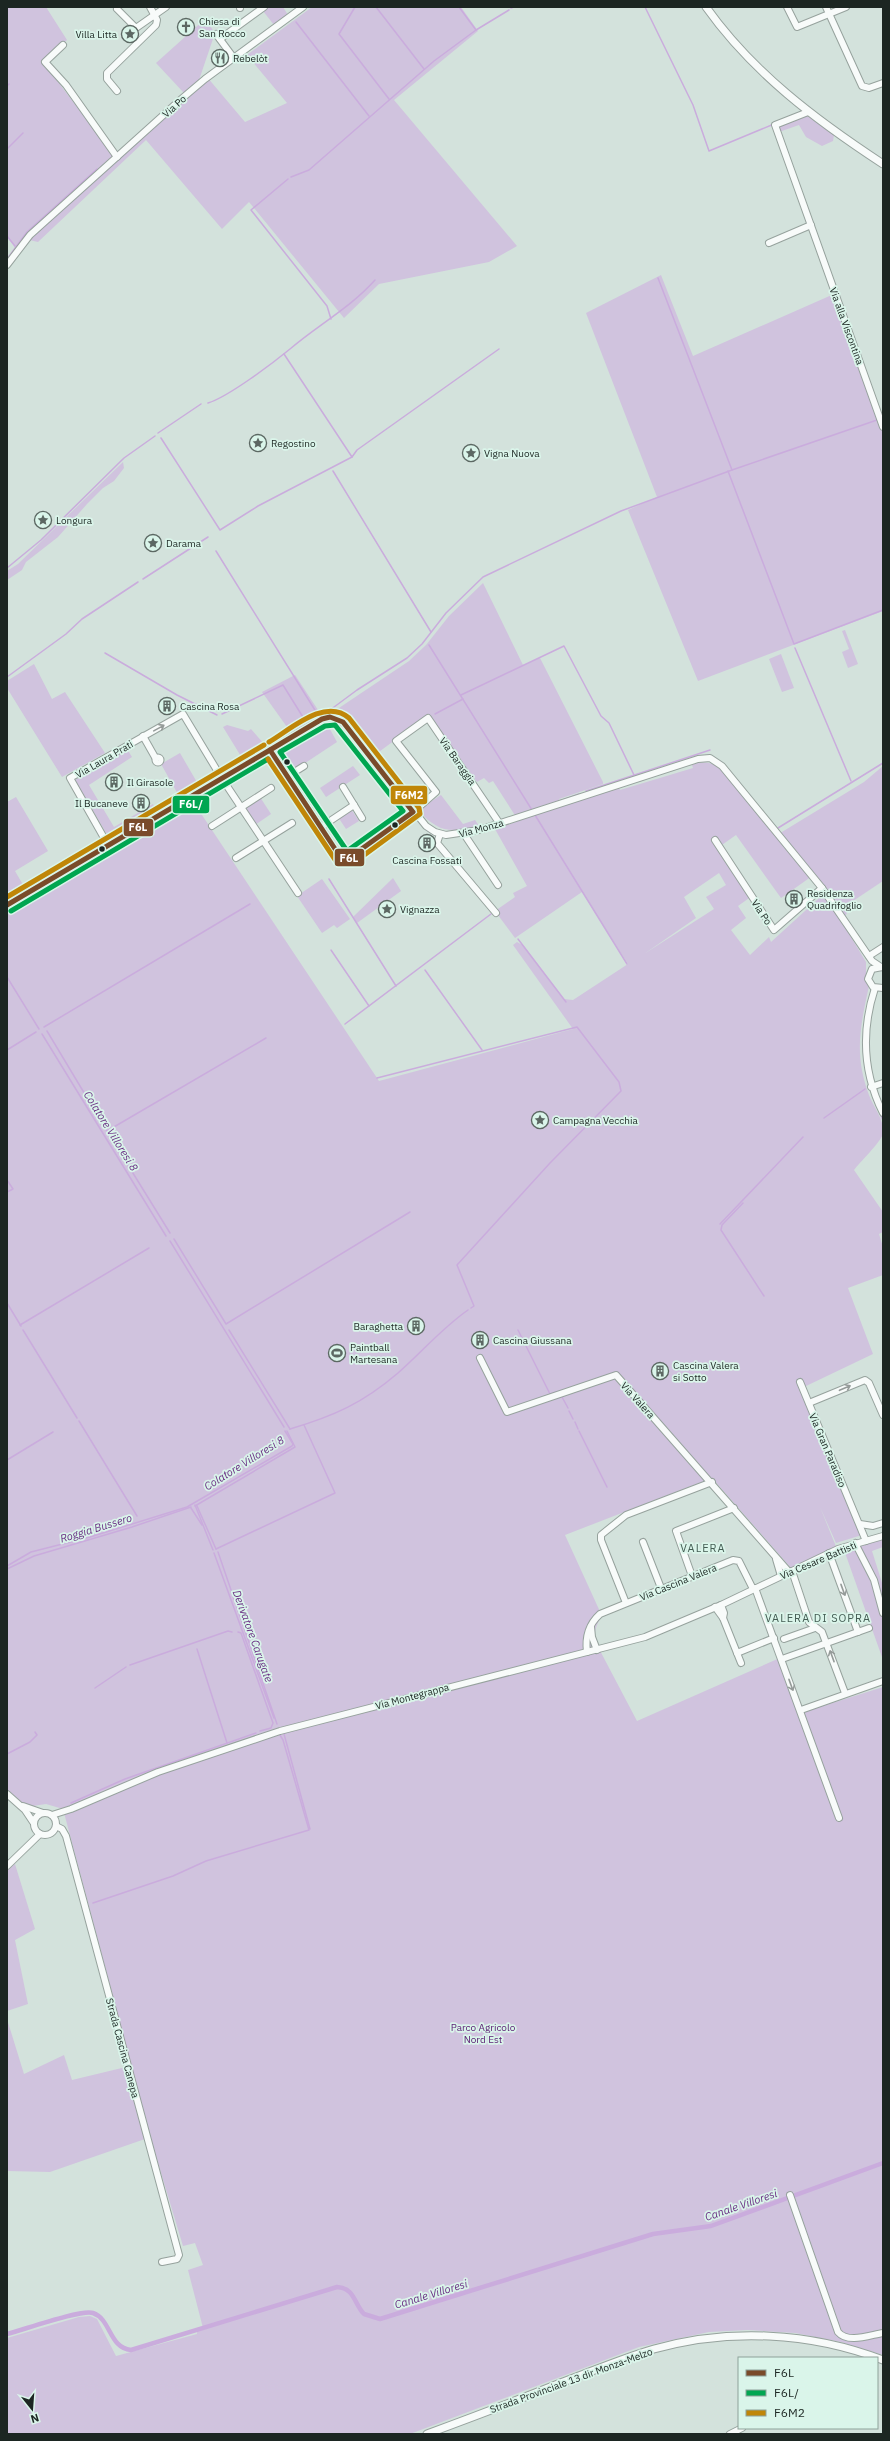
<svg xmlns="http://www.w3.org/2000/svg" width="890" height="2441" viewBox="0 0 890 2441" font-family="'IBM Plex Sans',sans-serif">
	<rect width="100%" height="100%" fill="#d3e2dc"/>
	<g fill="#d0c3de" fill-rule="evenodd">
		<polygon points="7,7 46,7 67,40 43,62 114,156 16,249 7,237"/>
		<polygon points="268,7 283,7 288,15 274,25 263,11"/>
		<polygon points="312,7 461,7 478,31 394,100 517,246 489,262 379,284 344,318 249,202 222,229 146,140 38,242 25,239 207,77 245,122 287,103 247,55"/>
		<polygon points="205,19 215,33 199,80 184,93 156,63"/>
		<polygon points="806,115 834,135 833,141 822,146 806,137 799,125 779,132 776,125"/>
		<polygon points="661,275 693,356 834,294 883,431 883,611 698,681 628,510 657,497 586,313"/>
		<polygon points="123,462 124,468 114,481 103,488 87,504 58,537 26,562 22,570 7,580 7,571 18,564"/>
		<path d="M483 583 523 665 540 658 603 782V784L559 799 560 802 618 786 620 790 693 768 692 765C702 761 711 762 720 768L777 835 864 782 883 766V881L847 905 848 911 842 922 866 962V979L869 986C860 1027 854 1055 869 1095 873 1106 886 1123 883 1134 880 1143 860 1162 854 1170L883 1212V1232L879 1234 883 1247V1275L848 1288 873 1354 804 1387 862 1535 836 1543 820 1507 837 1549 791 1568 712 1478 565 1535 602 1616C596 1625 593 1633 596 1643L637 1721 782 1657 804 1712 883 1687V2355L841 2342 795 2333 748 2330 709 2332 639 2347 410 2434H7V2338L79 2317 90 2316 97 2319 116 2356 197 2334V2330L203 2328 188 2270 203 2265 195 2243 183 2246 152 2143 63 1809 46 1804 26 1807 7 1792V912L192 800 379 1081 573 1029 513 945 517 942 524 946 564 999 573 1000 628 964 582 892 515 938 495 911 515 897 513 893 527 886 495 829 516 822V817L493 781 489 783 484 778 477 782 429 715 372 757 344 720 330 714 409 661 426 645 449 616ZM736 835 781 898 815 874 828 890 771 942 769 937 750 955 731 930 746 918 738 906 752 896 719 847ZM719 873 726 885 706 897 714 909 644 954 696 918 684 897Z"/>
		<polygon points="845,630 858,664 848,668 842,652 849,649 842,631"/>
		<polygon points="781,654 794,688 782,692 769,659"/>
		<polygon points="34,664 52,699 65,692 105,753 62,777 7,688 7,681"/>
		<polygon points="295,675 322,716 292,734 262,692"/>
		<polygon points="323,722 326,722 337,742 290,773 276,750"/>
		<polygon points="227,725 248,731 251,729 265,745 242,758 223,727"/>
		<polygon points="127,749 132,757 89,785 114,827 153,804 156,810 109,838 75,780"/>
		<polygon points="180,753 198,784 179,796 161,764"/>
		<polygon points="353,766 360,775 326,797 320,788"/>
		<path d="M441 795 463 824 475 820 479 826C450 833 439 833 418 810Z"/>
		<polygon points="16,797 48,851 15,871 26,890 7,901 7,802"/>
		<polygon points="260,797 271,814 255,825 243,808"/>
		<polygon points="351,809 359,821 346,829 338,817"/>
		<polygon points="393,878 401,891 357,923 353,917"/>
		<polygon points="322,879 350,919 337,928 334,925 322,933 297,896"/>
		<polygon points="883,1535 883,1547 872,1551 883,1586 883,1660 843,1547"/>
		<polygon points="15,1864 35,1929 15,1940 28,2004 7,2011 7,1871"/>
		<polygon points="7,2019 24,2074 64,2055 72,2080 126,2067 145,2139 50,2172 7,2171"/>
	</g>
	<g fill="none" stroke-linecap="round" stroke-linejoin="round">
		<g stroke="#caacdd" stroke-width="1.5">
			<polyline points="355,7 339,34 389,99"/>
			<polyline points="376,7 424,69"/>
			<polyline points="459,7 476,30"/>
			<polyline points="645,7 693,105 709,151 774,124"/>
			<polyline points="511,8 514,7"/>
			<polyline points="296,22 369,116"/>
			<polyline points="7,86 9,84"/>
			<polyline points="7,149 23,133"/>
			<polyline points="291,177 309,170 434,61 476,30 509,10"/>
			<polyline points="288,179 251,210 327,306 331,319"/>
			<polyline points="7,236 15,246"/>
			<polyline points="7,259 27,232 97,169"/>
			<path d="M208 403C228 397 273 363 290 349 318 325 350 308 375 280"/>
			<polyline points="158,433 201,404"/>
			<polyline points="161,438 220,530 258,506 352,457 284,354"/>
			<polyline points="352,457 357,450 499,349"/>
			<polyline points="732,470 877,420"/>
			<polyline points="333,471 431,632"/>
			<polyline points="728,471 794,644 883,610"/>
			<polyline points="216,551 318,715"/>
			<polyline points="7,568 41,540 124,458 155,436"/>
			<polyline points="143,579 208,537"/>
			<polyline points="429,645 532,810"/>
			<polyline points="795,648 851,781"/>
			<polyline points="105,653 177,695 217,715"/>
			<polyline points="7,677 66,634 82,619 138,582"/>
			<polyline points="461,695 564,646 601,716 609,723 634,775"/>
			<polyline points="322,713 328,714"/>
			<polyline points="326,713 357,690 407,658 422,644 446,613 483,577 621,511 732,470 658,278"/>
			<polyline points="222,714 283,685 306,722 317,716"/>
			<polyline points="334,714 340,715 346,721"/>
			<polyline points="435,714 463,699"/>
			<polyline points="586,791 710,750"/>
			<polyline points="551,804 579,794"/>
			<polyline points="535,815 627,964"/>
			<polyline points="778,828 883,763"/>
			<polyline points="329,879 396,986"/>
			<polyline points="518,939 566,1002"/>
			<polyline points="331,950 369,1006"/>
			<polyline points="425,970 482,1050"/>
			<polyline points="7,977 39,1029"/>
			<polyline points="345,1024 491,914"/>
			<polyline points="44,1027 250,904"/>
			<polyline points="47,1031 107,1131 266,1038"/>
			<polyline points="42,1034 166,1236"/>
			<polyline points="7,1050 36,1032"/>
			<polyline points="377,1078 577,1027 619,1082 621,1091 550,1163 457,1265 474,1306 471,1308"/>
			<polyline points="873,1098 883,1120"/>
			<polyline points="824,1118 865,1089"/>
			<polyline points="110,1136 170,1233"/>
			<polyline points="7,1180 13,1189 7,1192"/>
			<polyline points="743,1203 722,1225 721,1230 764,1296"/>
			<polyline points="720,1224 803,1137"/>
			<polyline points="174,1239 226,1324 410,1212"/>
			<polyline points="170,1241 284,1427"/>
			<polyline points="7,1303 21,1326"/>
			<polyline points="20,1325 149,1248"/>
			<polyline points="23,1330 77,1418"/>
			<polyline points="229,1330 290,1429"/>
			<polyline points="518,1330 550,1394 556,1392"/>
			<polyline points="562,1397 568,1408"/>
			<polyline points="569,1411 573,1419"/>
			<polyline points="79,1421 137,1516"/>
			<polyline points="575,1422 578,1429"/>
			<path d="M290 1429C334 1416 363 1403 398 1373 422 1352 442 1328 468 1310"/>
			<polyline points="579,1431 607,1487"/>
			<polyline points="7,1460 53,1432"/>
			<polyline points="195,1505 213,1550"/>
			<polyline points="195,1506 295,1447 287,1431"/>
			<polyline points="197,1506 216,1549"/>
			<polyline points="191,1508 202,1525"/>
			<polyline points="216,1549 335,1493 304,1425"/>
			<polyline points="218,1552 277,1724"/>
			<polyline points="214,1553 274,1718"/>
			<polyline points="7,1566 31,1552 90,1537 187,1507 292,1446 293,1444 285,1431"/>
			<polyline points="7,1569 34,1556 132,1527 191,1507"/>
			<polyline points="238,1632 241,1633 273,1723 271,1728 260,1731"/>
			<polyline points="197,1649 227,1743"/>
			<polyline points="130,1665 228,1631 232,1632"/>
			<polyline points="95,1688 126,1667"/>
			<polyline points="284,1734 310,1829"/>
			<polyline points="7,1754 30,1742 37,1735 35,1732"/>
			<polyline points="71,1803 125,1779 256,1733"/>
			<polyline points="93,1903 173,1876 206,1861 309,1830 283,1740 280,1735"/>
		</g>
		<path stroke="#caacdd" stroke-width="4.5" d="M7 2334C23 2330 81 2309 93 2313 111 2319 109 2348 131 2350L337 2287C355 2288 354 2304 364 2314L380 2319 653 2234 711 2226 883 2163"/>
		<g stroke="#96a29d" stroke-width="8">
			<g id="minor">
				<polyline points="240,7 240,8"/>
				<polyline points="787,7 797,27 846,7"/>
				<polyline points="826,7 862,86 869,88 883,83"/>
				<polyline points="117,9 136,28 166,7"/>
				<polyline points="216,34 233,57"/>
				<polyline points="220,39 264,7"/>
				<polyline points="63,45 45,62 66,85 117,157"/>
				<polyline points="117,91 107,79 107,73 156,25 157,20 150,7"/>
				<polyline points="808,112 775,125 883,427"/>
				<polyline points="769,243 811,225"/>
				<polyline points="7,265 30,235 179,101 205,79 303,7"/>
				<polyline points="143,736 156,759"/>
				<polyline points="270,749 340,857 349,858 411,814 436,792 396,741 428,718 500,824"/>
				<circle cx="158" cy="760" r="2.5"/>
				<polyline points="288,776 304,766"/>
				<polyline points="343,787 362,818"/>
				<polyline points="212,826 271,788"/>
				<polyline points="321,827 354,805"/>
				<polyline points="440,834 437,843 496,913"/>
				<polyline points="464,834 498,885"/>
				<polyline points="715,840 774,930 822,888"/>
				<polyline points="108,845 70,778 183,714 221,777 298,893"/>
				<polyline points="236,858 292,823"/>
				<polyline points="7,905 322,719 335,718 345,724 426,826 435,832 446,835 479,830 698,759 710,758 722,766 822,888 872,961 881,967"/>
				<polyline points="869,956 883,947"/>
				<polyline points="882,967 872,969 868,979 873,987 883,988"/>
				<path d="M875 988C861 1031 863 1073 883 1113"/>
				<polyline points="871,1087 883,1083"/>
				<polyline points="480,1358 507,1412 616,1375 789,1572"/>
				<polyline points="800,1382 866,1541"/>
				<polyline points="809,1403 865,1380 869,1383 883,1415"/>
				<polyline points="860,1524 873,1526 883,1523"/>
				<polyline points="643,1542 661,1588"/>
				<polyline points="855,1543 874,1580 883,1613"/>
				<polyline points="829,1553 858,1632"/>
				<polyline points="776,1559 781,1576"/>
				<polyline points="792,1571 809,1622 822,1632 845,1693"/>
				<polyline points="692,1576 676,1531 734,1508"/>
				<polyline points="755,1588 839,1818"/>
				<polyline points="626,1603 601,1540 601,1535 626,1515 712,1482"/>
				<polyline points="715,1607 723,1618 724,1613 721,1605"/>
				<polyline points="723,1618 741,1663"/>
				<polyline points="591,1627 592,1637 597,1650"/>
				<polyline points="784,1639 815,1628"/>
				<path d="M587 1652C585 1637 588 1625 600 1614L733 1560 739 1561 753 1589"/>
				<polyline points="737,1653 774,1638"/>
				<polyline points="782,1659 869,1628"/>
				<polyline points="801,1710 883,1681"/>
				<polyline points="7,1794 25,1810 33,1822"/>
				<polyline points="23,1806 43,1813"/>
				<circle cx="45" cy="1824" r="11"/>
				<polyline points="52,1815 71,1809 158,1772 280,1731 645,1637 721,1605 838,1549 883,1536"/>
				<polyline points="56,1826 62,1829 66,1836 179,2255 177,2259 162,2262"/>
				<polyline points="7,1866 40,1834"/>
				<path d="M790 2195 838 2332C848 2344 870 2335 883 2333"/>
				<polyline points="730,2434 742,2428"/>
			</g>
		</g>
		<g stroke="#96a29d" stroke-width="9">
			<g id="major">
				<path d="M706 7C753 73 816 120 883 164"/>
				<path d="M427 2434C473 2417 518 2400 563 2382 593 2371 623 2358 654 2349 729 2328 810 2332 883 2360"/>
			</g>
		</g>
		<use href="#minor" stroke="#f8fbfa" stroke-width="6"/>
		<use href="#major" stroke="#f8fbfa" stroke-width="7"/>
		<g stroke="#daf5ea" stroke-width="8">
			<g id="bus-1">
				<polygon points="330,717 343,722 413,812 349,858 341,858 270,750 322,719"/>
				<polyline points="7,905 270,750"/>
			</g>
		</g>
		<g stroke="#daf5ea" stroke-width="8">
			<g id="bus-2">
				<polygon points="335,725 403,811 347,851 280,752 325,726"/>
				<polyline points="11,911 268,759"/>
			</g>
		</g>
		<g stroke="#daf5ea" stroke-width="8">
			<g id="bus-3">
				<path d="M268 759 338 864H352L420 814 419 808 349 718C325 697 290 730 269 742"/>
				<polyline points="7,897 264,745"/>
			</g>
		</g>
		<use href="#bus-1" stroke="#7a4b2a" stroke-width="5"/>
		<use href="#bus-2" stroke="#00a651" stroke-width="5"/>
		<use href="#bus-3" stroke="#c08608" stroke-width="5"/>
	</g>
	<defs><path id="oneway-shaft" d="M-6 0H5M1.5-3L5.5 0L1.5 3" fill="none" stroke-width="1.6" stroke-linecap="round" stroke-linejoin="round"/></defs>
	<g stroke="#959b99">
		<use href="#oneway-shaft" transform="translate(159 728) rotate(-29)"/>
		<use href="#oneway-shaft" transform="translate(845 1388) rotate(-23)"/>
		<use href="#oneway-shaft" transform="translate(843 1590) rotate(70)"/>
		<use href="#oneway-shaft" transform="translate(832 1656) rotate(-110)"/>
		<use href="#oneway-shaft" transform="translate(791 1685) rotate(70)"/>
	</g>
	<defs>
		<g id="church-ring" transform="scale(0.9)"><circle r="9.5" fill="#daf5ea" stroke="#5c6863" stroke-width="1.5"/><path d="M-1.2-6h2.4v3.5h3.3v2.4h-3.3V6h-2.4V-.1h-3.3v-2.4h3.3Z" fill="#5c6863"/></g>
		<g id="sight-ring" transform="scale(0.9)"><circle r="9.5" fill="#daf5ea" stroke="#5c6863" stroke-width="1.5"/><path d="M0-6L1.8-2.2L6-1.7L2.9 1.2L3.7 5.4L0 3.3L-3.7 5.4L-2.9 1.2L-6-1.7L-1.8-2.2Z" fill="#5c6863"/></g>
		<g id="restaurant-ring" transform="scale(0.9)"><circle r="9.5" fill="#daf5ea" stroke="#5c6863" stroke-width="1.5"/><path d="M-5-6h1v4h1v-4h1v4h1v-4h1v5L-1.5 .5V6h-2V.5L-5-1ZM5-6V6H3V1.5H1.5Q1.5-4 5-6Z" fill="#5c6863"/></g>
		<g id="building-ring" transform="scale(0.9)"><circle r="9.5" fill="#daf5ea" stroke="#5c6863" stroke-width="1.5"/><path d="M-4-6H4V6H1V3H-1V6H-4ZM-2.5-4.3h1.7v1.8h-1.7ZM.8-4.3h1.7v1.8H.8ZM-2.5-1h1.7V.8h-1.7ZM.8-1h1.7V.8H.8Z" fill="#5c6863"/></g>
		<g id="stadium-ring" transform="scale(0.9)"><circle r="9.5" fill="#daf5ea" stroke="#5c6863" stroke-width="1.5"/><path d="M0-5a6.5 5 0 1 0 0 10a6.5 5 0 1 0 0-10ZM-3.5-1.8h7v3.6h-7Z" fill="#5c6863"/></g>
	</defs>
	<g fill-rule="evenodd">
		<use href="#church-ring" x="186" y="27"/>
		<use href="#sight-ring" x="130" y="34"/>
		<use href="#restaurant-ring" x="220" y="58"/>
		<use href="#sight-ring" x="258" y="443"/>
		<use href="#sight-ring" x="471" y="453"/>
		<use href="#sight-ring" x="43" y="520"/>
		<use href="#sight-ring" x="153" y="543"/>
		<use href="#building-ring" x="167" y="706"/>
		<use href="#building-ring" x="114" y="782"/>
		<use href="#building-ring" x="141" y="803"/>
		<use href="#building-ring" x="427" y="843"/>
		<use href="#building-ring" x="794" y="899"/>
		<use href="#sight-ring" x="387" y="909"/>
		<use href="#sight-ring" x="540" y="1120"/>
		<use href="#building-ring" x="416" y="1326"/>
		<use href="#building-ring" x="480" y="1340"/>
		<use href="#stadium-ring" x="337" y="1353"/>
		<use href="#building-ring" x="660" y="1371"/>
	</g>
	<g fill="#1c2622" stroke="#daf5ea" stroke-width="1.5">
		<circle cx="287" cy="762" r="3.5"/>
		<circle cx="395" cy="825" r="3.5"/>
		<circle cx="102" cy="849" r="3.5"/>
	</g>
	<g text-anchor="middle" stroke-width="3.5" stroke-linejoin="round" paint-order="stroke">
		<g font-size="10" fill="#1c2622" stroke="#daf5ea" text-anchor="start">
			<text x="199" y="25">Chiesa di<tspan x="199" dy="12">San Rocco</tspan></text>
			<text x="117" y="38" text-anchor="end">Villa Litta</text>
			<text x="233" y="62">Rebelòt</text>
			<text x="271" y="447">Regostino</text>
			<text x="484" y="457">Vigna Nuova</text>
			<text x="56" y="524">Longura</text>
			<text x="166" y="547">Darama</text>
			<text x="180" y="710">Cascina Rosa</text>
			<text x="127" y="786">Il Girasole</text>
			<text x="128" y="807" text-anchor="end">Il Bucaneve</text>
			<text x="427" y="864" text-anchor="middle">Cascina Fossati</text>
			<text x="807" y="897">Residenza<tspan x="807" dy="12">Quadrifoglio</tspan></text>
			<text x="400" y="913">Vignazza</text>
			<text x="553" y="1124">Campagna Vecchia</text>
			<text x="403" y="1330" text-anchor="end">Baraghetta</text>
			<text x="493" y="1344">Cascina Giussana</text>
			<text x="350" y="1351">Paintball<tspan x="350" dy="12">Martesana</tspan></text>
			<text x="673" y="1369">Cascina Valera<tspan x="673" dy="12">si Sotto</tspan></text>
		</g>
		<g font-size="10" fill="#1c2622" stroke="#daf5ea">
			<text transform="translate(174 106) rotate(-42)" y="4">Via Po</text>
			<text transform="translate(847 326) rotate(70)" y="4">Via alla Viscontina</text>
			<text transform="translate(104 759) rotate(-30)" y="4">Via Laura Prati</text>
			<text transform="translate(458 761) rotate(55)" y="4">Via Baraggia</text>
			<text transform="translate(481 828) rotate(-15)" y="4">Via Monza</text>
			<text transform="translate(762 912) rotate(57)" y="4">Via Po</text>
			<text transform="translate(638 1400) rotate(48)" y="4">Via Valera</text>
			<text transform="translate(828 1450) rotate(67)" y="4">Via Gran Paradiso</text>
			<text transform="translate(818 1560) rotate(-23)" y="4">Via Cesare Battisti</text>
			<text transform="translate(678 1582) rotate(-22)" y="4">Via Cascina Valera</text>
			<text transform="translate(412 1696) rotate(-15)" y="4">Via Montegrappa</text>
			<text transform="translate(123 2048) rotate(75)" y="4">Strada Cascina Canepa</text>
			<text transform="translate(571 2380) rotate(-20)" y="4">Strada Provinciale 13 dir Monza-Melzo</text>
		</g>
		<g font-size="10" fill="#5c2075" stroke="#daf5ea">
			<text x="483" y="2031">Parco Agricolo<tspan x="483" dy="12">Nord Est</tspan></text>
		</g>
		<g font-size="11" font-style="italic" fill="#6a2f84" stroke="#daf5ea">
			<text transform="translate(111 1131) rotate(58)" y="4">Colatore Villoresi 8</text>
			<text transform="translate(244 1463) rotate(-32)" y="4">Colatore Villoresi 8</text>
			<text transform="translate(96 1528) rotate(-17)" y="4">Roggia Bussero</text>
			<text transform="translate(253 1636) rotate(70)" y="4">Derivatore Carugate</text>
			<text transform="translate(741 2205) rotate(-19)" y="4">Canale Villoresi</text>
			<text transform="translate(431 2294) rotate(-17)" y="4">Canale Villoresi</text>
		</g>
		<g font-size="11" letter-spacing="1" fill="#445c53" stroke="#daf5ea">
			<text x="703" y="1552">VALERA</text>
			<text x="818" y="1622">VALERA DI SOPRA</text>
		</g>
	</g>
	<g stroke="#daf5ea" stroke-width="1.5">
		<rect x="390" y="785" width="38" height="20" rx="4" fill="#c08608"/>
		<rect x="172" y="795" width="38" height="19" rx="4" fill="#00a651"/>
		<rect x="123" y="818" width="31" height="19" rx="4" fill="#7a4b2a"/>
		<rect x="334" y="848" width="31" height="19" rx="4" fill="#7a4b2a"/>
	</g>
	<g font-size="11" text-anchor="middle" font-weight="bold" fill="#fff">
		<text x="409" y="799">F6M2</text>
		<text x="191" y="808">F6L/</text>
		<text x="138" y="831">F6L</text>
		<text x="349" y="862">F6L</text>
	</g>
	<rect width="890" height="2441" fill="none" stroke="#1c2622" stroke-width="16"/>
	<rect x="738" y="2357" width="140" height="72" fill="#daf5ea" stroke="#8ea29a"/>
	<rect x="746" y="2370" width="20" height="6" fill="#7a4b2a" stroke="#8ea29a"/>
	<text x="774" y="2377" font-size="12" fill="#1c2622">F6L</text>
	<rect x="746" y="2390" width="20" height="6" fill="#00a651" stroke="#8ea29a"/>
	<text x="774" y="2397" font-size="12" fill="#1c2622">F6L/</text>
	<rect x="746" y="2410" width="20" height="6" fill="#c08608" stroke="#8ea29a"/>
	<text x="774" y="2417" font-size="12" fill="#1c2622">F6M2</text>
	<g transform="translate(32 2409) rotate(163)" stroke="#daf5ea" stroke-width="3" paint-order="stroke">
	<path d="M0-3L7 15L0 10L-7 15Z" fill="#1c2622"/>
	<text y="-6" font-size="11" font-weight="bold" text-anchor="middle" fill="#1c2622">N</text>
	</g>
</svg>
